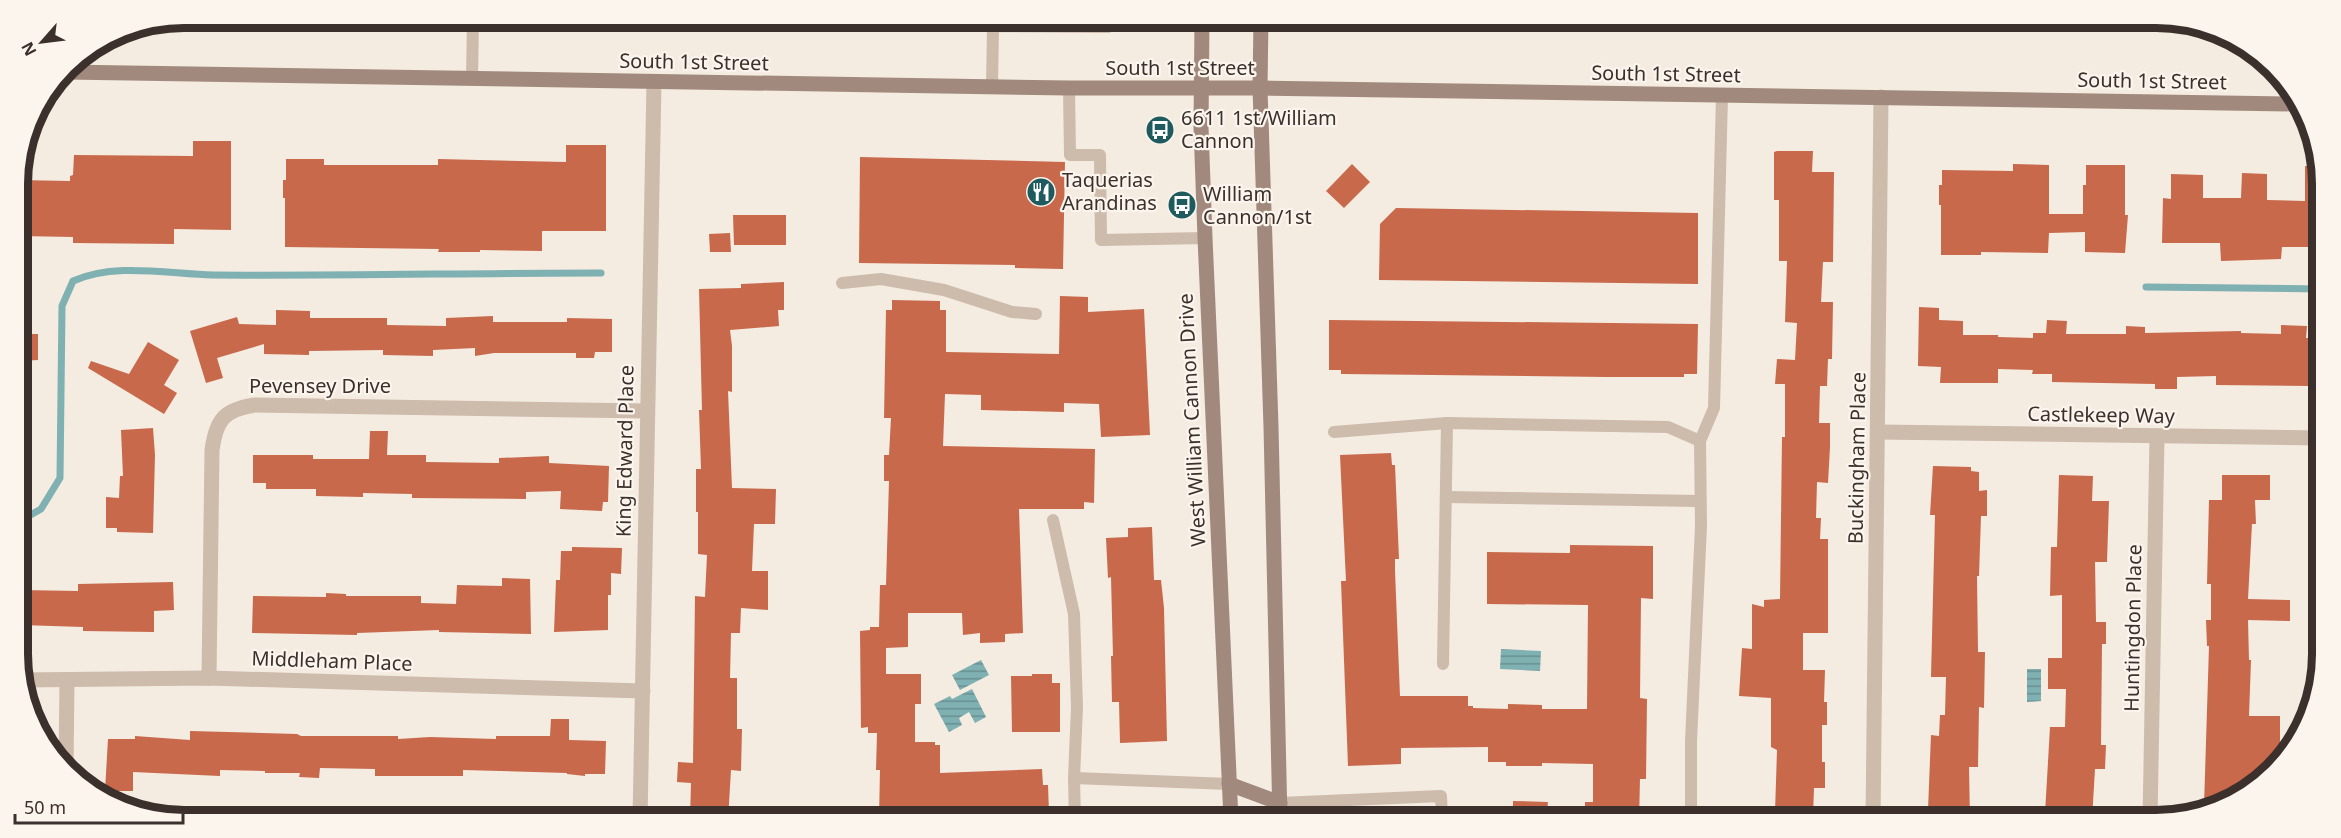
<svg xmlns="http://www.w3.org/2000/svg" width="2341" height="838" viewBox="0 0 2341 838" font-family="'Noto Sans',sans-serif">
	<defs>
		<pattern id="water-rules" width="6" height="5" patternUnits="userSpaceOnUse" patternTransform="scale(1.5)"><rect width="6" height="5" fill="#7fb0b2"/><path d="M0 2.5h6" fill="none" stroke="#699091"/></pattern>
	</defs>
	<rect width="100%" height="100%" fill="#f4ebe1"/>
	<polygon fill="#b8c4a0" points="1811,18 2156,18 2164,19 2138,22"/>
	<g fill="url(#water-rules)">
		<polygon points="1577,18 1613,18 1611,29 1584,32 1578,25"/>
		<polygon points="1501,649 1541,651 1540,671 1500,669"/>
		<polygon points="981,660 989,675 960,690 952,675"/>
		<polygon points="2027,669 2041,669 2041,701 2027,702"/>
		<polygon points="972,689 986,717 975,723 969,712 959,718 962,725 949,732 934,704 950,696 952,699"/>
	</g>
	<g fill="none" stroke-linecap="round" stroke-linejoin="round">
		<g stroke="#7fb0b2" stroke-width="7">
			<polyline points="2146,287 2322,289"/>
			<path d="M20 521 41 509 60 478 62 306 73 281C115 262 168 274 213 275 342 276 472 273 601 273"/>
		</g>
	</g>
	<g fill="#c8694b">
		<polygon points="193,141 231,141 231,230 174,229 174,244 73,243 73,237 19,236 18,180 70,181 70,176 73,175 74,155 193,156"/>
		<polygon points="566,145 606,145 606,231 542,231 542,251 480,250 480,252 438,252 439,249 285,247 285,198 283,198 283,180 286,180 286,159 324,159 324,165 438,165 438,159 566,162"/>
		<polygon points="1777,151 1813,151 1812,172 1834,172 1833,262 1823,262 1821,302 1833,302 1832,359 1828,359 1827,386 1820,386 1819,423 1830,423 1830,447 1828,483 1817,482 1816,518 1821,518 1820,539 1828,539 1828,633 1803,633 1803,670 1825,670 1824,702 1827,702 1827,725 1822,725 1822,762 1825,762 1825,788 1814,788 1813,816 1783,816 1783,813 1775,813 1777,750 1771,747 1771,698 1739,696 1742,648 1752,649 1752,604 1764,607 1764,600 1780,599 1782,437 1785,437 1785,384 1775,384 1777,359 1795,360 1797,323 1785,322 1787,261 1779,261 1779,200 1774,200 1774,152"/>
		<polygon points="860,157 1065,162 1063,269 1015,268 1015,265 859,263"/>
		<polygon points="1352,164 1370,182 1344,208 1326,191"/>
		<polygon points="2013,164 2049,165 2049,214 2083,214 2083,185 2086,185 2086,165 2125,165 2125,215 2128,215 2125,253 2085,252 2085,232 2049,233 2048,253 1981,252 1981,255 1941,255 1941,205 1939,205 1939,185 1942,185 1942,170 2013,171"/>
		<polygon points="2305,166 2322,166 2322,247 2282,247 2281,259 2221,261 2220,243 2162,243 2163,198 2171,199 2171,174 2203,175 2203,198 2241,198 2242,173 2267,174 2267,200 2305,201"/>
		<polygon points="1396,208 1698,213 1698,284 1379,280 1380,224"/>
		<polygon points="733,215 786,215 786,245 734,245"/>
		<polygon points="730,233 731,252 710,252 709,234"/>
		<polygon points="784,282 784,310 778,310 779,326 730,330 732,346 732,392 728,391 732,488 776,489 775,524 754,524 752,571 768,571 768,610 741,608 740,633 731,633 730,678 737,678 737,729 742,729 741,771 731,770 728,820 690,820 691,783 677,782 678,762 693,763 695,596 705,597 707,555 698,554 698,512 696,512 696,469 701,469 699,410 702,410 699,289 741,288 741,284"/>
		<polygon points="1060,296 1088,297 1088,312 1144,309 1150,435 1101,437 1099,404 1064,403 1064,412 981,410 981,395 945,394 943,446 1095,449 1094,503 1084,502 1084,509 1019,509 1023,633 1005,634 1005,642 980,643 980,633 963,635 962,613 908,613 908,647 886,648 886,674 921,674 921,704 915,704 915,742 935,742 935,745 940,745 940,773 1042,769 1043,785 1048,785 1049,813 1044,813 1044,820 879,819 880,770 876,770 877,733 868,733 868,727 861,728 860,631 870,630 870,627 879,627 880,585 886,585 889,481 884,481 884,455 889,455 891,418 884,418 886,310 892,310 892,300 940,301 940,310 946,310 946,352 1059,354"/>
		<polygon points="1919,307 1939,308 1939,320 1963,321 1963,335 1998,335 1998,337 2033,338 2033,333 2046,333 2047,320 2067,321 2066,334 2126,334 2126,326 2145,327 2145,333 2241,331 2241,333 2281,334 2281,325 2307,326 2306,338 2322,338 2322,378 2310,377 2310,386 2216,385 2216,376 2177,377 2177,389 2155,389 2155,384 2052,382 2052,374 2032,374 2033,370 1998,369 1998,383 1940,383 1941,367 1918,366"/>
		<polygon points="276,310 310,311 310,318 387,318 387,325 446,326 446,318 493,316 493,322 567,322 567,318 612,319 612,352 595,352 594,358 576,358 576,353 494,353 475,356 475,348 433,350 433,356 383,355 383,350 309,351 309,355 264,354 264,344 217,358 223,378 206,383 190,331 237,317 239,324 276,325"/>
		<polygon points="1329,320 1698,324 1697,374 1684,374 1684,377 1606,377 1341,374 1341,370 1329,370"/>
		<polygon points="19,334 38,334 38,360 19,361"/>
		<polygon points="148,342 179,360 164,385 177,393 164,414 88,368 91,361 129,374"/>
		<polygon points="153,428 155,455 153,533 117,532 117,528 106,528 106,497 119,498 120,476 123,476 121,430"/>
		<polygon points="370,431 388,431 387,455 426,455 426,462 499,463 499,458 549,456 549,463 609,466 608,502 603,502 602,511 560,509 561,491 526,492 526,499 412,498 412,494 363,493 363,497 316,496 316,489 266,489 266,483 253,483 253,455 313,455 313,459 369,459"/>
		<polygon points="1391,453 1392,465 1395,465 1399,559 1395,559 1395,571 1400,696 1468,696 1468,706 1473,706 1473,708 1508,709 1508,704 1542,705 1542,709 1587,709 1588,605 1487,604 1487,552 1570,553 1570,545 1653,546 1653,599 1641,598 1640,698 1647,699 1646,779 1640,779 1639,820 1585,820 1585,802 1593,802 1593,764 1542,763 1542,766 1506,766 1506,762 1488,762 1488,747 1401,748 1401,764 1348,766 1341,581 1346,581 1340,455"/>
		<polygon points="1933,466 1971,467 1971,471 1979,472 1979,491 1987,490 1987,516 1981,516 1979,576 1977,576 1978,652 1985,652 1984,708 1979,707 1978,767 1969,767 1970,820 1932,820 1932,810 1928,810 1931,735 1939,736 1940,715 1945,715 1946,677 1931,677 1935,515 1930,515"/>
		<polygon points="2059,475 2093,476 2092,501 2109,501 2107,562 2095,562 2096,622 2106,622 2106,644 2102,644 2101,745 2106,745 2105,769 2095,769 2092,820 2056,820 2056,815 2045,814 2050,727 2065,727 2066,689 2048,689 2048,658 2062,658 2062,595 2050,596 2051,547 2057,547"/>
		<polygon points="2222,475 2270,475 2270,500 2255,500 2256,524 2252,524 2248,599 2290,600 2290,621 2248,620 2249,660 2251,660 2249,716 2280,716 2280,755 2270,769 2256,769 2256,786 2204,806 2209,646 2207,646 2206,620 2211,620 2211,584 2207,584 2209,500 2222,500"/>
		<polygon points="1152,527 1154,580 1161,580 1164,608 1167,741 1120,743 1119,702 1112,702 1111,656 1113,656 1111,577 1108,578 1106,538 1128,537 1128,528"/>
		<polygon points="572,547 622,548 621,574 611,573 611,595 608,595 608,630 554,632 556,580 560,580 561,551 572,551"/>
		<polygon points="502,578 530,579 531,634 439,632 439,630 357,633 357,635 252,633 253,596 326,597 326,593 346,594 346,596 421,596 421,603 456,604 457,585 502,586"/>
		<polygon points="173,582 174,610 154,611 154,632 83,631 83,627 21,625 21,590 78,591 78,584"/>
		<polygon points="1032,674 1052,674 1052,683 1060,683 1060,732 1012,732 1011,676 1032,676"/>
		<polygon points="551,719 569,719 569,740 606,741 605,774 585,774 585,776 567,774 567,773 463,770 463,776 375,776 375,769 320,768 319,778 299,777 300,773 265,773 265,771 220,770 220,776 133,772 133,791 105,791 108,739 135,739 135,736 190,740 190,731 297,734 301,736 398,736 398,739 430,737 496,739 496,736 550,736"/>
		<polygon points="1513,801 1548,802 1546,820 1513,820"/>
	</g>
	<g fill="none" stroke-linecap="round" stroke-linejoin="round">
		<g stroke="#cdbbac" stroke-width="12">
			<polyline points="472,79 473,18"/>
			<polyline points="992,86 993,26 1108,27 1118,18"/>
			<polyline points="1069,88 1070,155 1100,155 1101,240 1205,238"/>
			<polyline points="842,283 881,279 944,290 1012,312 1036,314"/>
			<polyline points="1334,432 1447,423 1668,427 1700,441"/>
			<polyline points="1446,497 1700,501"/>
			<polyline points="1053,520 1074,614 1077,707 1074,778"/>
			<polyline points="1443,664 1447,423"/>
			<polyline points="1280,803 1441,796 1442,820"/>
			<polyline points="1075,820 1074,778 1229,784"/>
			<polyline points="1691,820 1691,741 1701,526 1700,441 1714,408 1722,96"/>
		</g>
		<g stroke="#cdbbac" stroke-width="15">
			<polyline points="1878,432 2322,438"/>
			<path d="M209 678 212 450C216 421 223 410 254 405L647 411"/>
			<polyline points="21,680 209,678 643,691"/>
			<polyline points="66,768 67,680"/>
			<polyline points="640,820 654,82"/>
			<polyline points="1873,820 1881,97"/>
			<polyline points="2150,820 2157,437"/>
		</g>
		<g stroke="#a18a7d" stroke-width="15">
			<polyline points="1202,18 1201,127 1205,238 1231,820"/>
			<polyline points="1261,18 1260,88 1271,427 1280,820"/>
			<polyline points="65,72 1069,88 1260,88 2295,104"/>
			<polyline points="1229,784 1280,803"/>
		</g>
	</g>
	<defs>
		<g id="bus-disc" transform="scale(1.5)"><circle r="9.5" fill="#1f5a5e" stroke="#fbf5ee"/><path d="M-5-6H5V4H4V6H2V4H-2V6H-4V4H-5ZM-3.5-4V0h7V-4ZM-3.5 1.2v1.5H-2V1.2ZM2 1.2v1.5H3.5V1.2Z" fill="#fff"/></g>
		<g id="restaurant-disc" transform="scale(1.5)"><circle r="9.5" fill="#1f5a5e" stroke="#fbf5ee"/><path d="M-5-6h1v4h1v-4h1v4h1v-4h1v5L-1.5 .5V6h-2V.5L-5-1ZM5-6V6H3V1.5H1.5Q1.5-4 5-6Z" fill="#fff"/></g>
	</defs>
	<g fill-rule="evenodd">
		<use href="#bus-disc" x="1160" y="130"/>
		<use href="#restaurant-disc" x="1041" y="192"/>
		<use href="#bus-disc" x="1182" y="205"/>
	</g>
	<g text-anchor="middle" stroke-width="4.5" stroke-linejoin="round" paint-order="stroke">
		<g font-size="20" fill="#3b302b" stroke="#fbf5ee">
			<text transform="translate(694 62) rotate(1)" y="7">South 1st Street</text>
			<text x="1180" y="75">South 1st Street</text>
			<text transform="translate(1666 74) rotate(1)" y="7">South 1st Street</text>
			<text transform="translate(2152 81) rotate(1)" y="7">South 1st Street</text>
			<text x="320" y="393">Pevensey Drive</text>
			<text transform="translate(2101 415) rotate(1)" y="7">Castlekeep Way</text>
			<text transform="translate(1192 420) rotate(-93)" y="7">West William Cannon Drive</text>
			<text transform="translate(625 451) rotate(-89)" y="7">King Edward Place</text>
			<text transform="translate(1857 458) rotate(-89)" y="7">Buckingham Place</text>
			<text transform="translate(2133 628) rotate(-89)" y="7">Huntingdon Place</text>
			<text transform="translate(332 661) rotate(2)" y="7">Middleham Place</text>
		</g>
		<g font-size="20" fill="#3b302b" stroke="#fbf5ee" text-anchor="start">
			<text x="1181" y="125">6611 1st/William<tspan x="1181" dy="23">Cannon</tspan></text>
			<text x="1062" y="187">Taquerias<tspan x="1062" dy="23">Arandinas</tspan></text>
			<text x="1203" y="201">William<tspan x="1203" dy="23">Cannon/1st</tspan></text>
		</g>
	</g>
	<path d="M0 0H2341V838H0ZM184 28H2156A156 156 0 0 1 2312 184V654A156 156 0 0 1 2156 810H184A156 156 0 0 1 28 654V184A156 156 0 0 1 184 28Z" fill="#fbf5ee" fill-rule="evenodd"/>
	<path fill="none" stroke="#3b302b" stroke-width="8" d="M184 28H2156A156 156 0 0 1 2312 184V654A156 156 0 0 1 2156 810H184A156 156 0 0 1 28 654V184A156 156 0 0 1 184 28Z"/>
	<g transform="translate(42 42) rotate(242)" stroke="#fbf5ee" stroke-width="4.5" paint-order="stroke">
	<path d="M0-4.5L10 22L0 15L-10 22Z" fill="#3b302b"/>
	<text y="-9" font-size="16" font-weight="bold" text-anchor="middle" fill="#3b302b">N</text>
	</g>
	<path d="M15 814v9h168v-9" fill="none" stroke="#3b302b" stroke-width="3"/>
	<text x="24" y="814" font-size="18" fill="#3b302b" stroke="#fbf5ee" stroke-width="4.5" paint-order="stroke">50 m</text>
</svg>
